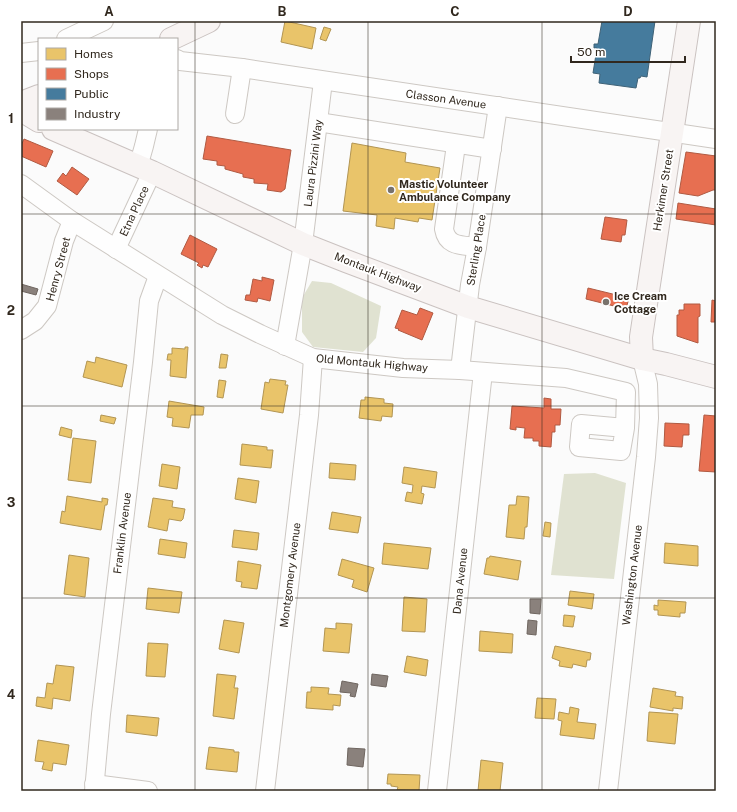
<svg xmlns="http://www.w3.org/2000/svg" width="737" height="812" viewBox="0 0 737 812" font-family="'Public Sans',sans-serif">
	<rect width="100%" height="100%" fill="#fbfbfb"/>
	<g fill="#e0e2d1">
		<polygon points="312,281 331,283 381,306 376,338 363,352 313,347 302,332 302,298"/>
		<polygon points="595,473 626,483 614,579 551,575 564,474"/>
	</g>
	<g fill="#e9c46a" stroke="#b29553">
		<polygon points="285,21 316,28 312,49 281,42"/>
		<polygon points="324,27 331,29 326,41 320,39"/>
		<polygon points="352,143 406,153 405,162 440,168 432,220 419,218 418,222 395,218 394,229 376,226 377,215 343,211"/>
		<polygon points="185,347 188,347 186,378 170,376 171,360 167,360 168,354 172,354 172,348 185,349"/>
		<polygon points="221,354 228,355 226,368 219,368"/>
		<polygon points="96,357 127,365 122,387 83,377 87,361 95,363"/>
		<polygon points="270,379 286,381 285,385 288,385 283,413 261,409 265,382 269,383"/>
		<polygon points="219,380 226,381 223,398 217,397"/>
		<polygon points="365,397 384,399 384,403 393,404 392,417 382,416 381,421 359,418 361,400 365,400"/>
		<polygon points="169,401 204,407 203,415 191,415 189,428 172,426 173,418 167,417"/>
		<polygon points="101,415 116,418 114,424 100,421"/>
		<polygon points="61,427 72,430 71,438 59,435"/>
		<polygon points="73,438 96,441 91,483 68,480"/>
		<polygon points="242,444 267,447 267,450 273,450 271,468 240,465"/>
		<polygon points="330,463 356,465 355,480 329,478"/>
		<polygon points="162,464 180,467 177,489 159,486"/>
		<polygon points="404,467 437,472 435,488 422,486 421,493 424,494 422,504 405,501 407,492 412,493 413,485 402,483"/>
		<polygon points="238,478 259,481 256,503 235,499"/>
		<polygon points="67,496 102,502 102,498 108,499 107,505 105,505 101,530 60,523 62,511 65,512"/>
		<polygon points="517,496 529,497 527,527 525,527 524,539 506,537 509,505 516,505"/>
		<polygon points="153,498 173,501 172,507 185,509 183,519 181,521 169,519 167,531 148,527"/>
		<polygon points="332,512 361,517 358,533 329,529"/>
		<polygon points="545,522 551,523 550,537 543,536"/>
		<polygon points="234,530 259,533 257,550 232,547"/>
		<polygon points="160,539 187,543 185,558 158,554"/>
		<polygon points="384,543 431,548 428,569 382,564"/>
		<polygon points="665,543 698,546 698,566 664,563"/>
		<polygon points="69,555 89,558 85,597 64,594"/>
		<polygon points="490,556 521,561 518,580 484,574 487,558 489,558"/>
		<polygon points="342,559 374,568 367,592 352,587 354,580 338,575"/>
		<polygon points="238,561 261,565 257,589 241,587 242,582 236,581"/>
		<polygon points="148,588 182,592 179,613 146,609"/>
		<polygon points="570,591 594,594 592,609 568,605"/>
		<polygon points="404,597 427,599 425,632 402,631"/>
		<polygon points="658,600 686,602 685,613 680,613 680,617 658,615 658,610 654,610 654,605 658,606"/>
		<polygon points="564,615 575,616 573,627 563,626"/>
		<polygon points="224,620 244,623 239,653 219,649"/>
		<polygon points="336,623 352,624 349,653 323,651 325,628 336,629"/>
		<polygon points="480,631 513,634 512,653 479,651"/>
		<polygon points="148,643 168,644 165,677 146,676"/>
		<polygon points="555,646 591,653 590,660 587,660 586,667 573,664 572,668 559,666 560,661 552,658"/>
		<polygon points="407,656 428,660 426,676 404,672"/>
		<polygon points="56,665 74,667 70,701 53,698 52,709 36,706 37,697 45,698 47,683 53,684"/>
		<polygon points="217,674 236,676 234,688 238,688 234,719 213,716"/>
		<polygon points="311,687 329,688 328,694 341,695 340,706 333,705 333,710 306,708 307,692 311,692"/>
		<polygon points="653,688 676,692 675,696 683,697 682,709 673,708 673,711 650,707"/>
		<polygon points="537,698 556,699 554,719 535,718"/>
		<polygon points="570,707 579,709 577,722 596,724 594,739 560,735 562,721 558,720 559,712 569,714"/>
		<polygon points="649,712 678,714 675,744 647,741"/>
		<polygon points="127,715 159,718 157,736 126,732"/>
		<polygon points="38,740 69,745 66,765 53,763 52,771 42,769 44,762 35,761"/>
		<polygon points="209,747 234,750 234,752 239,752 237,772 206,769"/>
		<polygon points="481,760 503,763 500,791 478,791"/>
		<polygon points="388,774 420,775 419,791 397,790 398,787 391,786 391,784 387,784"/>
	</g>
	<g fill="#e76f51" stroke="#b05a42">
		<polygon points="207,136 291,150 285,189 281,192 267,190 268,184 254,183 254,179 243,177 243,174 225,169 225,166 217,165 217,161 203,159"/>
		<polygon points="24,139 53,151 46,167 21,156 21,146"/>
		<polygon points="686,152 716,156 716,190 713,190 698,196 679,193"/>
		<polygon points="72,167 89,179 77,195 57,181 63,173 66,176"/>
		<polygon points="678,203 716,209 716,225 676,219"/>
		<polygon points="605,217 627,220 625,235 622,235 621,242 601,239"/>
		<polygon points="190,235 217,249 208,267 203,265 202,268 197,265 199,263 181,254"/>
		<polygon points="262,277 274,280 270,301 258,298 257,302 245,300 246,295 250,295 253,279 262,281"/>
		<polygon points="588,288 629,298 626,309 586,299"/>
		<polygon points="712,300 716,301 716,322 711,322"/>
		<polygon points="684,304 700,304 700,316 698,317 698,343 677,336 677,315 679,315 679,310 684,310"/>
		<polygon points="420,308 433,313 422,340 398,330 399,329 395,328 402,310 417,315"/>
		<polygon points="544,398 551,399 551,409 561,409 560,425 555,425 555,432 552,432 551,447 539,446 539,441 533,441 533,438 524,438 525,428 516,427 516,430 510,429 512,406 544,408"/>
		<polygon points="704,415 716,416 716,472 699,471"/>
		<polygon points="665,423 689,424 689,435 683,435 682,447 664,446"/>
	</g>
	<polygon fill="#457b9d" stroke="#3f6277" points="602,21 655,21 647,77 641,76 640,78 638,78 636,88 599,83 600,74 593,73 597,48 594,48 594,44 598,44"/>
	<g fill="#8a817c" stroke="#6f6660">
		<polygon points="21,284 38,289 36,295 21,291"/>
		<polygon points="530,599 541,599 540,614 530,613"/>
		<polygon points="528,620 537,621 536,635 527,634"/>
		<polygon points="372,674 388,676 386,687 371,685"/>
		<polygon points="342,681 358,684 355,697 350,696 351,693 340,692"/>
		<polygon points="348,748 365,749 363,767 347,765"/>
	</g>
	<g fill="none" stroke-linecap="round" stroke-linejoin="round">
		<g stroke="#cdc8c3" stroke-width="20">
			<g id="minor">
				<polyline points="66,39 104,21"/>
				<polyline points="21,53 39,51"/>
				<polyline points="177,59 180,61 242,68 716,139"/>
				<polyline points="235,114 242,68"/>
				<polyline points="318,122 492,149"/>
				<path d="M456 145 444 229C447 247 462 245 477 247"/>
				<polyline points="138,167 144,146 148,129"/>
				<polyline points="21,184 72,221 222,315 260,334 313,358 403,368 460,370 566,378 626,392 625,428 621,451 579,447 581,424 625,428"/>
				<polyline points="116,249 152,172"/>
				<polyline points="21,330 35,321 47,306 64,241 72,221"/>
				<polyline points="285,346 303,244 323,81"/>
				<polyline points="460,370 470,285 477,247 498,106"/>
				<polyline points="94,784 148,791"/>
				<polyline points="94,791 101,714 143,362 149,301 158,276"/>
				<polyline points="265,791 309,415 313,358"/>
				<polyline points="437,791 483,372"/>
				<polyline points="608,791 646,457 649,418 648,384 642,359"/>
			</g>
		</g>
		<g stroke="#cac2c0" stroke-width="24">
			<g id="major">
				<polyline points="171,39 209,21"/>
				<polyline points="21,103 39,96"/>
				<polyline points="21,110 39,121"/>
				<polyline points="53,129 152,172 303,244 346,261 468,307 642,359 666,364 716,377"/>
				<polyline points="642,359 641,337 689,21"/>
			</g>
		</g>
		<use href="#minor" stroke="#fefefe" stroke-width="18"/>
		<use href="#major" stroke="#f8f4f3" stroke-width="22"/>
	</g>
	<path fill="none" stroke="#31281e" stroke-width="1" stroke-opacity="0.55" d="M195 21V791M368 21V791M542 21V791M21 214H716M21 406H716M21 598H716"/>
	<g fill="#78726b" stroke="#fff" stroke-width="1.5">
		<circle cx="391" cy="190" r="4"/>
		<circle cx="606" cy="302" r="4"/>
	</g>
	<g text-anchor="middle" stroke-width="4" stroke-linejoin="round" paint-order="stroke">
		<g font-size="11" fill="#31281e" stroke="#fff">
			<text transform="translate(446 99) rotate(8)" y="4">Classon Avenue</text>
			<text transform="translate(313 163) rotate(-83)" y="4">Laura Pizzini Way</text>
			<text transform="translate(663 190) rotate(-81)" y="4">Herkimer Street</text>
			<text transform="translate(134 211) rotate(-65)" y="4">Etna Place</text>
			<text transform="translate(476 250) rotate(-81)" y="4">Sterling Place</text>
			<text transform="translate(58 269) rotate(-75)" y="4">Henry Street</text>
			<text transform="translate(378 272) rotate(21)" y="4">Montauk Highway</text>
			<text transform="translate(372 363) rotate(5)" y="4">Old Montauk Highway</text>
			<text transform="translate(122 533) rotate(-83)" y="4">Franklin Avenue</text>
			<text transform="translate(290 575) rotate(-83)" y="4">Montgomery Avenue</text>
			<text transform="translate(632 575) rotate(-83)" y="4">Washington Avenue</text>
			<text transform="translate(460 581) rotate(-84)" y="4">Dana Avenue</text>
		</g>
		<g font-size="11" font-weight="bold" fill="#31281e" stroke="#fff" text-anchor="start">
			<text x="399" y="188">Mastic Volunteer<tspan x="399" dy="13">Ambulance Company</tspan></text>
			<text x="614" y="300">Ice Cream<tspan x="614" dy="13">Cottage</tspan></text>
		</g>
	</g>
	<rect width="737" height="812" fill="none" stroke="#ffffff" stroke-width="44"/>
	<rect x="38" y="38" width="140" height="92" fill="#ffffff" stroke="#ada9a5"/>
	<rect x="46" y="48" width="20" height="12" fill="#e9c46a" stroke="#ada9a5"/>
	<text x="74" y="58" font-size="12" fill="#31281e">Homes</text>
	<rect x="46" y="68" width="20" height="12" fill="#e76f51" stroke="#ada9a5"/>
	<text x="74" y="78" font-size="12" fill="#31281e">Shops</text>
	<rect x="46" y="88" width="20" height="12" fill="#457b9d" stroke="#ada9a5"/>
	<text x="74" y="98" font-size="12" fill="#31281e">Public</text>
	<rect x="46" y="108" width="20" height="12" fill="#8a817c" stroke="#ada9a5"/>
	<text x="74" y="118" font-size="12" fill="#31281e">Industry</text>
	<path d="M571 56v6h114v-6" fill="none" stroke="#31281e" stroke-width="2"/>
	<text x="577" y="56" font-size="12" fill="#31281e" stroke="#ffffff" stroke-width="3" paint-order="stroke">50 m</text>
	<rect x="22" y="22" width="693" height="768" fill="none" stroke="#31281e" stroke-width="1.5"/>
	<g font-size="13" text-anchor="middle" font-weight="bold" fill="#31281e">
		<text x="109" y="16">A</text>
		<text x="282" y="16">B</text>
		<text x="455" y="16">C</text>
		<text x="628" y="16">D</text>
		<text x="11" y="123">1</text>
		<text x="11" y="315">2</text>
		<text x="11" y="507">3</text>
		<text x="11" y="699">4</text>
	</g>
</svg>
